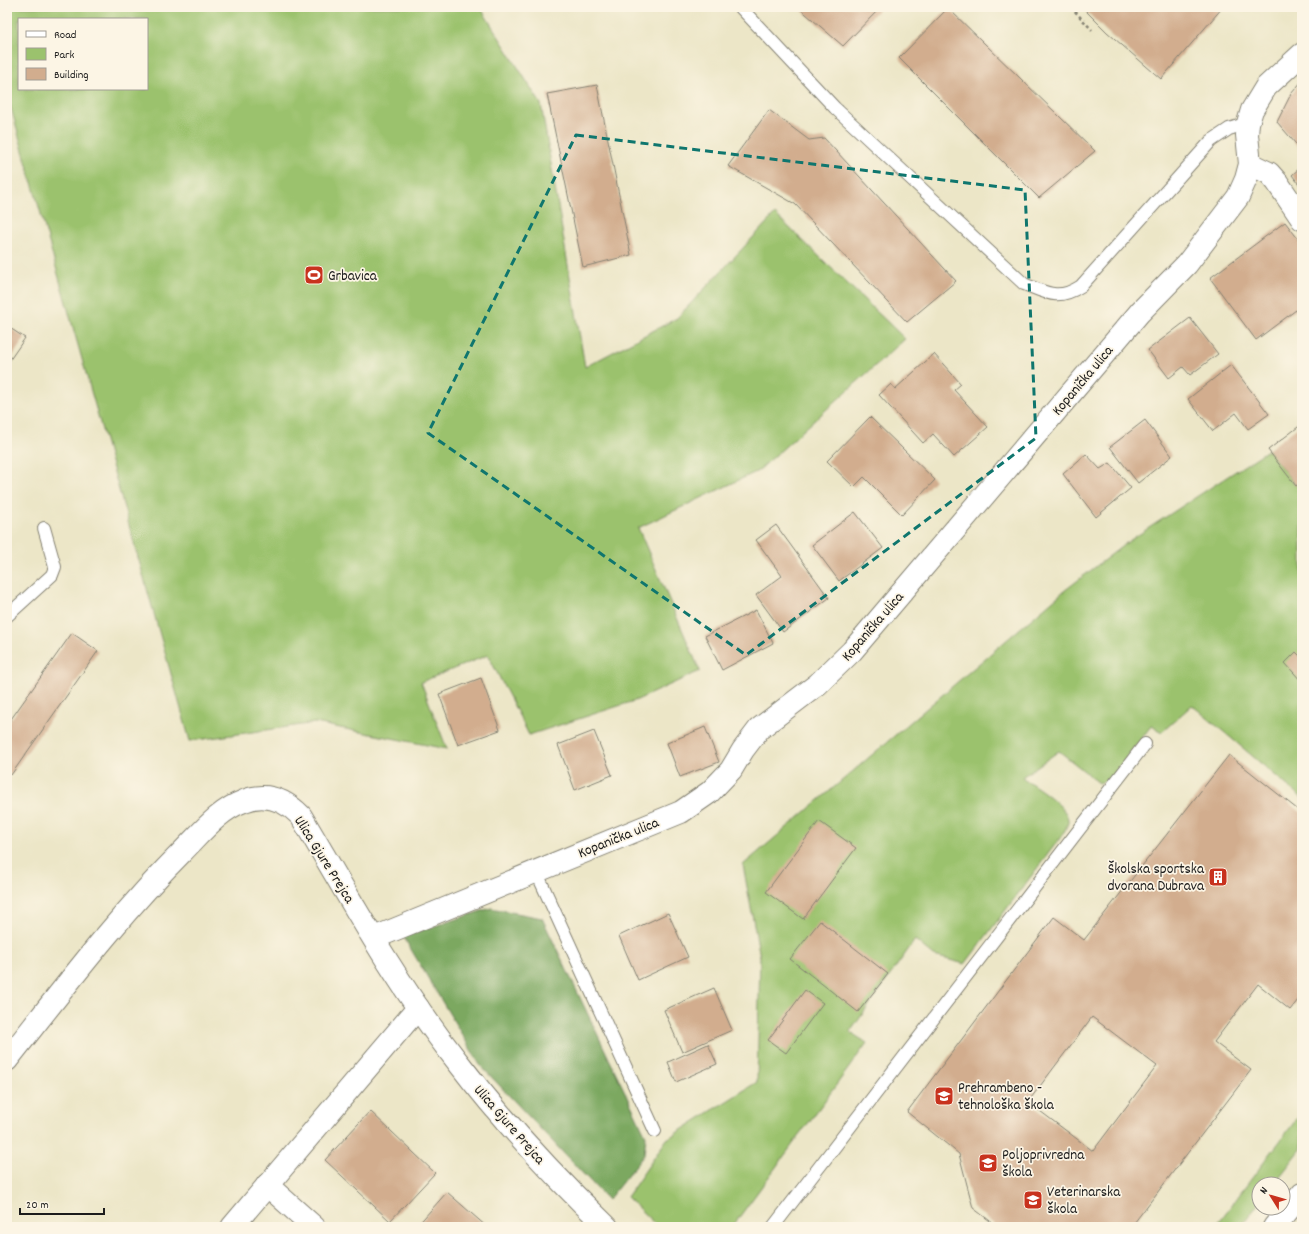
<svg xmlns="http://www.w3.org/2000/svg" width="1309" height="1234" viewBox="0 0 1309 1234" font-family="Dekko,sans-serif">
	<rect width="100%" height="100%" fill="#fcf5e5"/>
	<filter id="ink" filterUnits="userSpaceOnUse"><feTurbulence type="fractalNoise" baseFrequency=".025" numOctaves="2"/><feDisplacementMap in="SourceGraphic" scale="8" xChannelSelector="R" yChannelSelector="G"/><feConvolveMatrix kernelMatrix="1 2 1 2 8 2 1 2 1" color-interpolation-filters="sRGB"/></filter>
	<filter id="wash" filterUnits="userSpaceOnUse"><feTurbulence type="fractalNoise" baseFrequency=".012" numOctaves="4" result="noise"/><feDisplacementMap in="SourceGraphic" scale="16" xChannelSelector="R" yChannelSelector="G"/><feGaussianBlur stdDeviation="0.9" result="paint"/><feColorMatrix in="noise" values="0 0 0 0 0 0 0 0 0 0 0 0 0 0 0 0 0 1.4 0 .05"/><feComposite in="paint" operator="in"/></filter>
	<g filter="url(#wash)">
		<rect width="100%" height="100%" fill="#ece6c7"/>
		<g fill="#9bc26d" stroke="#5c6f44" fill-rule="evenodd">
			<path d="M7 7H480L541 104 585 367 677 318 775 214 900 334 905 339 758 471 638 528 700 671 637 700 529 735 488 655 421 682 447 749 315 723 190 741 7 94ZM19 19H147V89H19Z"/>
			<path d="M1268 450 1296 486 1302 481V798L1192 705 1162 732 1151 726 1110 779 1099 783 1059 751 1022 777C1034 786 1071 807 1068 823 1066 830 1061 837 1057 842L965 964 934 956 915 940 850 1032 867 1043 732 1227H658L627 1197 667 1139 757 1082 760 957 743 865 1064 591 1129 541Z"/>
			<polygon points="1302,1112 1302,1148 1274,1184 1259,1184 1259,1203 1241,1227 1215,1227"/>
		</g>
		<polygon fill="#7ca860" stroke="#4c623e" points="491,908 542,918 646,1136 644,1155 608,1200 480,1065 403,936"/>
		<g id="blocks">
			<g fill="#d2ad8e" fill-rule="evenodd">
				<polygon points="798,7 881,7 843,46"/>
				<polygon points="1082,7 1223,7 1161,79 1107,32"/>
				<polygon points="948,8 1095,151 1039,198 899,58"/>
				<polygon points="1302,81 1302,151 1277,122 1291,94"/>
				<polygon points="597,85 631,255 583,267 547,94"/>
				<polygon points="769,110 809,140 824,138 956,281 907,322 795,204 728,166"/>
				<polygon points="1302,166 1302,188 1292,175"/>
				<polygon points="1285,222 1302,244 1302,318 1296,310 1256,340 1210,278"/>
				<polygon points="1190,318 1218,354 1190,375 1183,367 1169,378 1148,350"/>
				<polygon points="7,326 25,338 7,364"/>
				<polygon points="934,354 961,384 954,390 988,427 954,457 933,434 923,443 879,395 891,384 895,389"/>
				<polygon points="1231,365 1269,414 1248,429 1236,413 1213,431 1188,399"/>
				<polygon points="870,417 935,480 902,515 864,477 854,487 827,461"/>
				<polygon points="1145,420 1172,456 1138,483 1110,447"/>
				<polygon points="1302,424 1302,481 1296,486 1268,450"/>
				<polygon points="1086,454 1100,469 1110,463 1131,488 1096,517 1063,474"/>
				<polygon points="855,512 883,548 839,581 812,545"/>
				<polygon points="776,525 829,598 783,632 756,595 782,576 756,540"/>
				<polygon points="756,610 773,643 722,670 705,636"/>
				<polygon points="72,633 98,651 11,775 7,773 7,721 9,722"/>
				<polygon points="1296,652 1302,658 1302,682 1285,663"/>
				<polygon points="481,678 500,730 458,745 439,694"/>
				<polygon points="705,727 719,762 680,777 667,743"/>
				<polygon points="594,731 612,775 575,790 558,745"/>
				<path d="M1229 755 1302 813V995L1290 1010 1258 984 1214 1042 1251 1070 1131 1227H998L973 1208 959 1154 907 1112 1054 917 1084 940ZM1092 1017 1157 1066 1093 1151 1028 1102Z"/>
				<polygon points="819,821 856,848 803,919 766,892"/>
				<polygon points="668,913 688,957 638,980 619,936"/>
				<polygon points="820,921 888,974 858,1012 790,959"/>
				<polygon points="714,988 732,1030 682,1052 664,1010"/>
				<polygon points="805,990 823,1003 786,1053 768,1040"/>
				<polygon points="708,1044 717,1064 676,1082 668,1062"/>
				<polygon points="370,1111 435,1173 390,1221 325,1160"/>
				<polygon points="447,1192 487,1227 416,1227"/>
			</g>
		</g>
	</g>
	<g filter="url(#ink)">
		<use href="#blocks" fill-opacity="0" stroke="#848172" stroke-width="1"/>
		<g fill="none" stroke-linecap="round" stroke-linejoin="round">
			<g stroke="#848172" stroke-width="14">
				<g id="lane">
					<path d="M740 7 835 108 1024 284C1047 293 1058 301 1081 286L1211 141 1229 129 1248 123"/>
					<polyline points="7,616 52,575 55,567 44,528"/>
					<polyline points="536,871 655,1131"/>
					<polyline points="773,1227 1145,744"/>
				</g>
			</g>
			<g stroke="#848172" stroke-width="24">
				<g id="street">
					<polyline points="1250,164 1269,173 1277,182 1302,219"/>
					<polyline points="374,938 681,812 710,792 731,770 743,750 759,729 818,684 852,651 1140,312 1187,264 1238,197 1246,179 1250,164 1247,135 1248,123 1252,110 1266,87 1302,54"/>
					<path d="M7 1060C64 988 119 915 183 851 201 833 219 810 244 801 266 792 285 800 301 816 350 899 397 985 457 1061 502 1120 553 1175 607 1227"/>
					<polyline points="267,1185 314,1227"/>
					<polyline points="232,1227 418,1008"/>
					<polyline points="1274,1227 1302,1194"/>
				</g>
			</g>
			<polyline stroke="#848172" stroke-width="2.5" stroke-dasharray="3 3" stroke-linecap="butt" points="1071,7 1092,30"/>
			<use href="#lane" stroke="#fff" stroke-width="12"/>
			<use href="#street" stroke="#fff" stroke-width="22"/>
		</g>
	</g>
	<path fill="none" stroke="#0f766e" stroke-width="3" stroke-dasharray="8 5" stroke-linejoin="round" d="M576 135 1025 190 1036 438 746 655 428 433Z"/>
	<defs>
		<g id="stadium-square" transform="scale(1)"><rect x="-9" y="-9" width="18" height="18" rx="4" fill="#c8321e" stroke="#fcf5e5"/><path d="M0-5a6.5 5 0 1 0 0 10a6.5 5 0 1 0 0-10ZM-3.5-1.8h7v3.6h-7Z" fill="#fff"/></g>
		<g id="building-square" transform="scale(1)"><rect x="-9" y="-9" width="18" height="18" rx="4" fill="#c8321e" stroke="#fcf5e5"/><path d="M-4-6H4V6H1V3H-1V6H-4ZM-2.5-4.3h1.7v1.8h-1.7ZM.8-4.3h1.7v1.8H.8ZM-2.5-1h1.7V.8h-1.7ZM.8-1h1.7V.8H.8Z" fill="#fff"/></g>
		<g id="school-square" transform="scale(1)"><rect x="-9" y="-9" width="18" height="18" rx="4" fill="#c8321e" stroke="#fcf5e5"/><path d="M0-5L7-2L0 1L-7-2ZM-4 1L0 2.5L4 1V4Q0 6-4 4Z" fill="#fff"/></g>
	</defs>
	<g fill-rule="evenodd">
		<use href="#stadium-square" x="314" y="275"/>
		<use href="#building-square" x="1218" y="877"/>
		<use href="#school-square" x="944" y="1096"/>
		<use href="#school-square" x="988" y="1163"/>
		<use href="#school-square" x="1033" y="1200"/>
	</g>
	<g text-anchor="middle" stroke-width="3.5" stroke-linejoin="round" paint-order="stroke">
		<g font-size="15" fill="#1c1c1c" stroke="#fcf5e5" text-anchor="start">
			<text x="328" y="280">Grbavica</text>
			<text x="1204" y="873" text-anchor="end">Školska sportska<tspan x="1204" dy="17">dvorana Dubrava</tspan></text>
			<text x="958" y="1092">Prehrambeno -<tspan x="958" dy="17">tehnološka škola</tspan></text>
			<text x="1002" y="1159">Poljoprivredna<tspan x="1002" dy="17">škola</tspan></text>
			<text x="1047" y="1196">Veterinarska<tspan x="1047" dy="17">škola</tspan></text>
		</g>
		<g font-size="15" fill="#1c1c1c" stroke="#fcf5e5">
			<text transform="translate(1082 380) rotate(-50)" y="5">Kopanička ulica</text>
			<text transform="translate(872 626) rotate(-49)" y="5">Kopanička ulica</text>
			<text transform="translate(618 837) rotate(-22)" y="5">Kopanička ulica</text>
			<text transform="translate(325 859) rotate(58)" y="5">Ulica Gjure Prejca</text>
			<text transform="translate(510 1124) rotate(49)" y="5">Ulica Gjure Prejca</text>
		</g>
	</g>
	<rect width="1309" height="1234" fill="none" stroke="#fcf5e5" stroke-width="24"/>
	<rect x="18" y="18" width="130" height="72" fill="#fcf5e5" stroke="#a29e95"/>
	<rect x="26" y="31" width="20" height="6" fill="#ffffff" stroke="#a29e95"/>
	<text x="54" y="38" font-size="12" fill="#1c1c1c">Road</text>
	<rect x="26" y="48" width="20" height="12" fill="#9bc26d" stroke="#a29e95"/>
	<text x="54" y="58" font-size="12" fill="#1c1c1c">Park</text>
	<rect x="26" y="68" width="20" height="12" fill="#d2ad8e" stroke="#a29e95"/>
	<text x="54" y="78" font-size="12" fill="#1c1c1c">Building</text>
	<g transform="translate(1271 1196) rotate(307)"><circle r="19" fill="#fcf5e5" stroke="#a29e95"/>
	<path d="M0-3L7 15L0 10L-7 15Z" fill="#c8321e"/>
	<text y="-6" font-size="11" font-weight="bold" text-anchor="middle" fill="#1c1c1c">N</text>
	</g>
	<path d="M20 1208v6h84v-6" fill="none" stroke="#1c1c1c" stroke-width="2"/>
	<text x="26" y="1208" font-size="12" fill="#1c1c1c" stroke="#fcf5e5" stroke-width="3" paint-order="stroke">20 m</text>
</svg>
